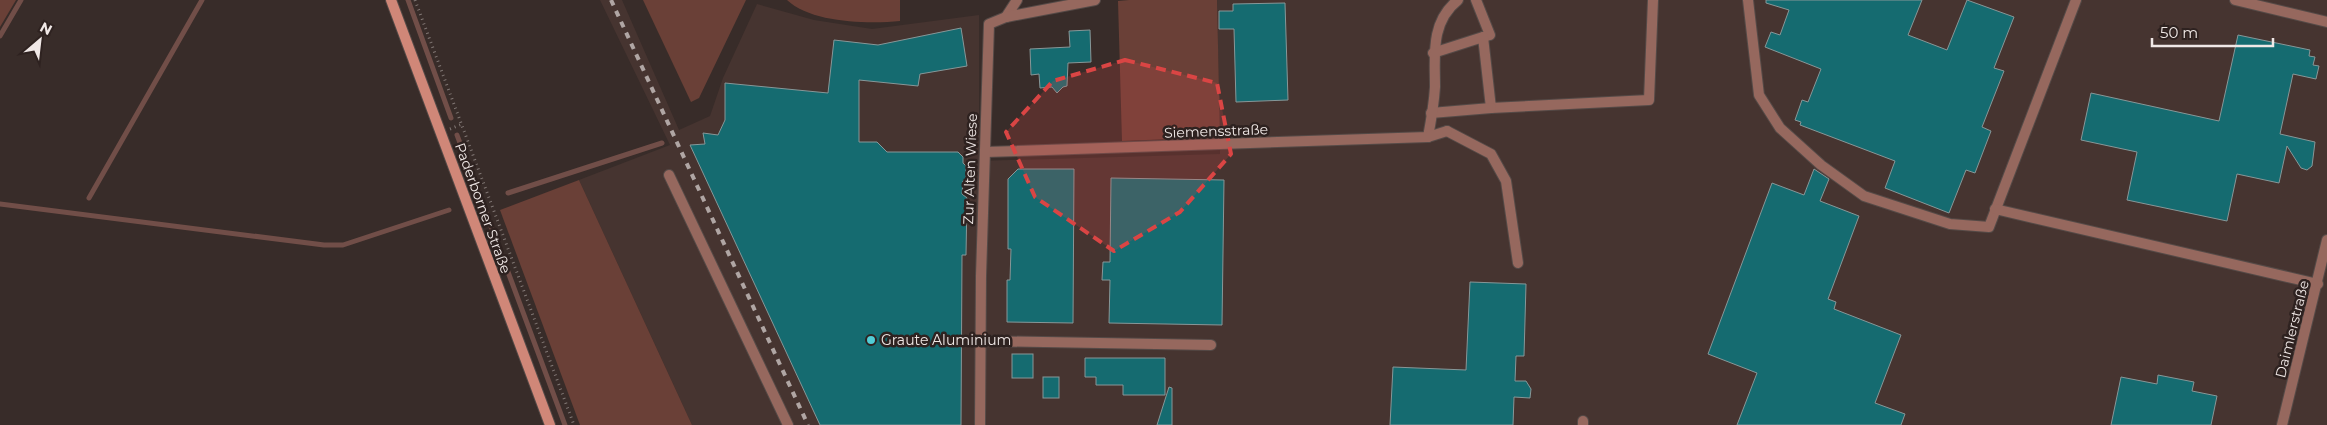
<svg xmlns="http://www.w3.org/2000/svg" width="2327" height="425" viewBox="0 0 2327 425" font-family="Montserrat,sans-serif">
	<rect width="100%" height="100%" fill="#382c29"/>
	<polygon fill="#463430" points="600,0 622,0 679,130 710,116 723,78 757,4 814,20 872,29 979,15 979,161 1220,154 1217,0 2327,0 2327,425 692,425 579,180 670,145"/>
	<g fill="#6a4037">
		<polygon points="0,0 16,0 0,27"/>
		<polygon points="643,0 746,0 699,98 691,102"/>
		<path d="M787 0H900V21C868 24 811 23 787 0Z"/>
		<polygon points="1129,0 1217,0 1220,137 1122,141 1118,1"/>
		<polygon points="579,180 692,425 580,425 500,210"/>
	</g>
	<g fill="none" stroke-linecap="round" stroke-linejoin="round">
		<g stroke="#714e48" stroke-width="5">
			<polyline points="408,0 451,118"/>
			<polyline points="0,36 21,0"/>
			<polyline points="457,135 565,425"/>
			<polyline points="508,193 662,143"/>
			<polyline points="89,198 202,0"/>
			<polyline points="0,204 324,245 343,245 449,210"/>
		</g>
	</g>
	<g fill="#156b70" stroke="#879798">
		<polygon points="1766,0 1922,0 1908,35 1947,50 1967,0 2014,17 1994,68 2004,71 1982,127 1991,131 1975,173 1966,170 1949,213 1885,188 1895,161 1800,125 1801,122 1795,120 1802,100 1808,102 1821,69 1765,47 1771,32 1780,35 1789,10 1766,3"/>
		<polygon points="1285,3 1288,100 1236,102 1234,29 1219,29 1219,11 1233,11 1233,4"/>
		<polygon points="961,28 967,66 920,74 918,86 859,80 859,142 877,142 887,152 958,152 963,157 963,163 966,166 966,178 963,181 962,194 967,198 966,255 962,255 961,425 820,425 690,145 705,144 703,133 718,135 725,120 725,83 828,93 834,40 878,45"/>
		<polygon points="1090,30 1091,62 1068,63 1067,86 1063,87 1057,93 1052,87 1040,88 1039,74 1031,75 1030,49 1070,47 1069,31"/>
		<polygon points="2238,35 2310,50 2309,56 2315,57 2313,65 2319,66 2316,79 2293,74 2280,134 2315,142 2312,166 2307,170 2301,168 2287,146 2279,183 2237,174 2227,221 2127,200 2137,152 2081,140 2091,93 2219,121"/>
		<polygon points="1018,169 1074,169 1073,323 1007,322 1007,280 1010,280 1011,249 1008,249 1008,179"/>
		<polygon points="1814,169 1829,179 1820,201 1859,216 1828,299 1836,302 1834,309 1901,335 1875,403 1905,414 1901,425 1737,425 1757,373 1708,354 1772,183 1804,195"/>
		<polygon points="1111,178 1224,180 1222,325 1109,323 1110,280 1102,280 1103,262 1110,262"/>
		<polygon points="1470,282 1526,284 1524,356 1516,356 1515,381 1526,381 1531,389 1530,398 1514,397 1513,425 1390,425 1393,367 1466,370"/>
		<rect x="1012" y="354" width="21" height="24"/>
		<polygon points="1085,358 1165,358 1165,395 1123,395 1123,385 1096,385 1096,377 1085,377"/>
		<polygon points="2158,375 2194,382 2192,391 2217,396 2211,425 2111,425 2121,377 2157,384"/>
		<rect x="1043" y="377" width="16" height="21"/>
		<polygon points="1169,387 1172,388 1172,425 1157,425"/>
	</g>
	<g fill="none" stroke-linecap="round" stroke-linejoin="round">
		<g stroke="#554a47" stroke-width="12">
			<g id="service">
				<polyline points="1476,0 1490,35 1483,37"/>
				<polyline points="1748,0 1759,95 1780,128 1821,165 1864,196 1950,224 1989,227 2076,0"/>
				<polyline points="1006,17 1017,0"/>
				<polyline points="1433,53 1483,37 1491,108 1649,100 1653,0"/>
				<polyline points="1431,113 1491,108"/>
				<polyline points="1447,131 1491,154 1506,181 1518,263"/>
				<path d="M1428 137C1431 121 1434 103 1435 87 1435 56 1430 22 1458 0"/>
				<polyline points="669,175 788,425"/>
				<polyline points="1995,209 2318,284"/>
				<polyline points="980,341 1211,345"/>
				<polyline points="1583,421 1583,425"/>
			</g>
		</g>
		<g stroke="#554a47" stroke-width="12">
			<g id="minor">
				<polyline points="2235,0 2327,22"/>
				<polyline points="985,152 1428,137 1447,131"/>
				<polyline points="980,425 981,276 989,24 1006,17 1095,0"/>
				<polyline points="2282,425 2327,240"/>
			</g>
		</g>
		<g stroke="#554a47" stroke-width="12">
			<polyline id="secondary" points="391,0 550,425"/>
		</g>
		<g stroke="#817774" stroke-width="3" stroke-dasharray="1 4" stroke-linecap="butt">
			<polyline points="415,0 574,425"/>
			<polyline points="450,129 462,124"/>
		</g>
		<use href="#service" stroke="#96685e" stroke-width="10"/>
		<use href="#minor" stroke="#96685e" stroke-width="10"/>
		<use href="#secondary" stroke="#d08778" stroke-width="10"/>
		<polyline stroke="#b0a6a4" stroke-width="4" stroke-dasharray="6 6" stroke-linecap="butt" points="611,0 808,425"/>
	</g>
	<path fill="#da4544" fill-opacity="0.2" stroke="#da4544" stroke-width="4" stroke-dasharray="10 6" stroke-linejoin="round" d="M1125 60 1217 83 1231 154 1180 212 1114 251 1035 197 1006 132 1053 81Z"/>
	<circle fill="#51ccd5" stroke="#2e2220" stroke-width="2" cx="871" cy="340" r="5"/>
	<g text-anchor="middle" stroke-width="5" stroke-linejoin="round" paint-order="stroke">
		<g font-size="14" fill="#f0e8e6" stroke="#2e2220">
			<text transform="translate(1216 131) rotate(-2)" y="5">Siemensstraße</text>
			<text transform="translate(970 169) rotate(-88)" y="5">Zur Alten Wiese</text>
			<text transform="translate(483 208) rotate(70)" y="5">Paderborner Straße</text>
			<text transform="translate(2292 329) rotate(-76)" y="5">Daimlerstraße</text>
		</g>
		<g font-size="14" fill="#f0e8e6" stroke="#2e2220" text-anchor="start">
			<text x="881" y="345">Graute Aluminium</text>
		</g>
	</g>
	<g transform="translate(40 40) rotate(28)" stroke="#2e2220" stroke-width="4" paint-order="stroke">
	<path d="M0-4L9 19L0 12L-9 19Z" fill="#f0e8e6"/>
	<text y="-8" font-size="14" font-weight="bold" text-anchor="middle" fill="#f0e8e6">N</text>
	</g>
	<path d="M2152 38v8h121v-8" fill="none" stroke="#f0e8e6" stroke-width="2.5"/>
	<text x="2160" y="38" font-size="15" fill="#f0e8e6" stroke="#2e2220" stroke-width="4" paint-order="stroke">50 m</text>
</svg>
